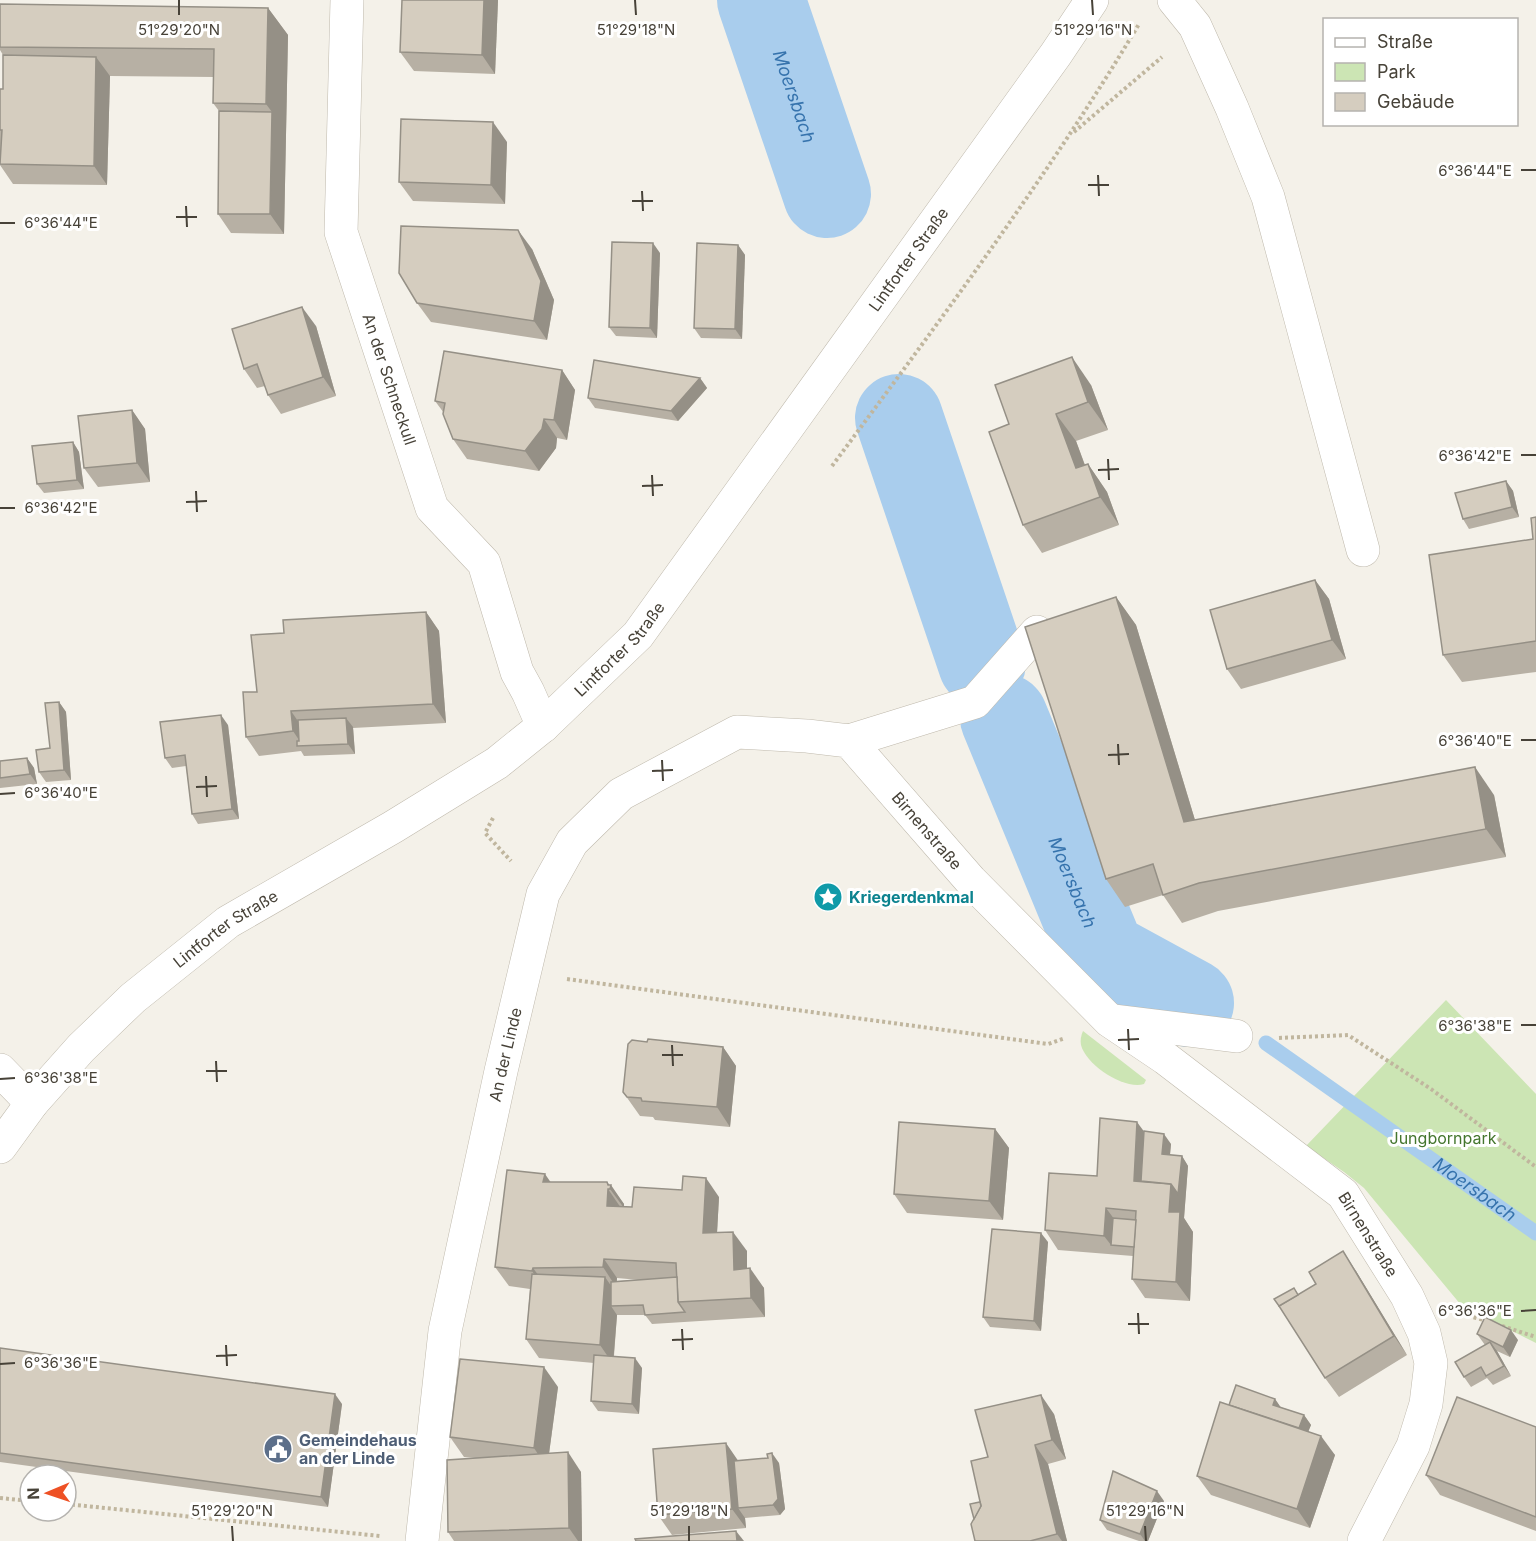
<svg xmlns="http://www.w3.org/2000/svg" width="1536" height="1541" viewBox="0 0 1536 1541" font-family="Inter,sans-serif">
	<rect width="100%" height="100%" fill="#f4f1e9"/>
	<g fill="#cce5b4">
		<polygon points="1446,1000 1536,1094 1536,1343 1461,1305 1364,1188 1344,1172 1306,1146"/>
		<path d="M1083 1031 1146 1080 1144 1084C1124 1090 1086 1065 1081 1045 1080 1040 1081 1036 1083 1031Z"/>
	</g>
	<g fill="none" stroke-linecap="round" stroke-linejoin="round">
		<path stroke="#a9cded" stroke-width="15" id="s1" d="M1266 1043 1536 1233"/>
		<g stroke="#a9cded" stroke-width="88">
			<path id="s2" d="M761 0 827 194"/>
			<polyline points="899,418 982,663"/>
			<path id="s3" d="M1004 718 1102 955 1190 1003"/>
		</g>
		<g stroke="#bfb9ac" stroke-width="34">
			<g id="minor">
				<path id="s4" d="M347 0 341 232 432 508 484 563 517 672 528 692 543 726"/>
				<polyline points="1174,0 1195,26 1232,108 1268,197 1363,550"/>
				<polyline points="849,741 975,702 1037,632"/>
				<polyline points="1115,1021 1236,1036"/>
				<polyline points="0,1070 32,1103"/>
				<path id="s5" d="M0 1147 32 1103 81 1048 133 998 228 922 393 827 497 763 543 726 638 635 1056 54 1092 0"/>
				<path id="s6" d="M422 1541 445 1331 501 1071 543 894 572 842 621 794 737 732 807 736 849 741 971 881 1110 1021 1165 1058 1343 1194 1407 1296 1424 1333 1431 1363 1426 1404 1413 1446 1364 1541"/>
			</g>
		</g>
		<g stroke="#c0b69e" stroke-width="4" stroke-dasharray="3 3" stroke-linecap="butt">
			<polyline points="1074,132 1162,57"/>
			<path d="M832 466C939 322 1047 178 1139 24"/>
			<polyline points="493,818 485,833 511,861"/>
			<polyline points="567,979 1048,1044 1065,1038"/>
			<polyline points="1279,1038 1348,1035 1431,1089 1536,1167"/>
			<polyline points="1462,1314 1487,1321"/>
			<polyline points="1502,1326 1536,1337"/>
			<polyline points="0,1498 30,1501"/>
			<polyline points="66,1504 380,1536"/>
		</g>
		<use href="#minor" stroke="#fff" stroke-width="33"/>
	</g>
	<g fill="#b7b0a4" fill-rule="evenodd">
		<polygon points="498,0 495,74 414,71 400,52"/>
		<polygon points="0,4 268,8 288,35 284,234 231,233 218,214 219,111 213,103 214,77 110,76 107,185 13,184 0,165 0,89 3,89 3,55 0,50"/>
		<polygon points="507,142 505,204 413,201 399,182"/>
		<polygon points="738,245 745,255 742,339 701,338 694,328"/>
		<polygon points="532,249 554,300 547,340 431,322 417,303"/>
		<polygon points="660,253 657,338 616,336 609,327"/>
		<polygon points="316,326 336,396 281,414 268,395 265,386 257,388 244,369"/>
		<polygon points="562,370 575,390 567,440 557,438 556,448 539,471 467,459 453,439 444,413 435,401"/>
		<polygon points="700,378 707,388 678,421 595,408 588,398"/>
		<polygon points="1091,385 1108,430 1076,441 1085,465 1088,464 1107,492 1119,525 1042,553 1023,525 1009,424"/>
		<polygon points="132,410 145,429 150,482 98,487 84,468"/>
		<polygon points="73,442 79,452 84,489 44,493 37,484"/>
		<polygon points="1506,481 1513,491 1519,517 1469,529 1463,519"/>
		<polygon points="1536,517 1536,672 1462,682 1443,655 1533,539"/>
		<polygon points="1315,580 1329,599 1346,659 1241,689 1227,669"/>
		<polygon points="1116,597 1136,625 1195,820 1494,795 1506,857 1218,911 1182,923 1163,895 1125,907 1106,879"/>
		<polygon points="426,612 439,631 446,723 353,728 355,754 304,756 301,751 259,756 246,737 257,692 284,633"/>
		<polygon points="59,702 66,712 71,780 46,782 39,772 50,748"/>
		<polygon points="228,725 239,819 198,824 192,814 186,766 172,768 165,758"/>
		<polygon points="27,758 34,768 37,784 0,788 0,761"/>
		<polygon points="723,1047 736,1066 730,1127 655,1120 653,1117 640,1116 623,1092"/>
		<polygon points="995,1129 1009,1148 1003,1220 907,1213 894,1194"/>
		<polygon points="1144,1131 1171,1144 1170,1155 1182,1156 1188,1166 1184,1218 1193,1232 1190,1301 1145,1298 1132,1279 1133,1256 1058,1250 1045,1230"/>
		<path d="M550 1182H607L624 1204V1207H632L719 1197 717 1232 747 1251V1269L764 1288 765 1317 652 1324 645 1315H617L614 1356 642 1368 639 1414 598 1411 591 1401 594 1363 539 1358 526 1339 530 1289 509 1286 495 1267ZM617 1278 639 1280 617 1281Z"/>
		<polygon points="1048,1242 1041,1331 990,1327 983,1317"/>
		<polygon points="1356,1271 1407,1355 1339,1397 1325,1378 1294,1288 1299,1295"/>
		<polygon points="1477,1334 1518,1340 1510,1357 1497,1351 1511,1376 1493,1385 1487,1378 1471,1387 1464,1377 1485,1345"/>
		<polygon points="0,1348 342,1404 328,1507 0,1462"/>
		<polygon points="558,1387 549,1454 581,1472 582,1541 454,1541 448,1532 476,1458 464,1457 450,1437"/>
		<polygon points="1275,1399 1280,1407 1304,1415 1311,1425 1308,1431 1335,1455 1310,1528 1211,1495 1197,1476 1229,1405"/>
		<polygon points="1054,1414 1066,1459 1048,1464 1067,1541 975,1541 974,1519 980,1502 988,1457"/>
		<polygon points="1536,1427 1536,1531 1440,1495 1426,1475"/>
		<polygon points="768,1458 779,1463 785,1509 780,1515 745,1518 746,1528 672,1535 658,1515 739,1461"/>
		<polygon points="1164,1501 1148,1541 1139,1541 1107,1530 1100,1520"/>
	</g>
	<g fill="#959086">
		<polygon points="484,0 498,0 495,74 482,55"/>
		<polygon points="268,8 288,35 284,234 270,214 272,112 266,104"/>
		<polygon points="96,57 110,76 107,185 94,166"/>
		<polygon points="493,122 507,142 505,204 491,185"/>
		<polygon points="518,230 532,249 554,300 547,340 534,321"/>
		<polygon points="653,243 660,253 657,338 650,328"/>
		<polygon points="738,245 745,255 742,339 735,329"/>
		<polygon points="302,307 316,326 336,396 323,377"/>
		<polygon points="1072,357 1091,385 1108,430 1088,402"/>
		<polygon points="562,370 575,390 567,440 554,420"/>
		<polygon points="700,378 707,388 678,421 671,411"/>
		<polygon points="132,410 145,429 150,482 137,463"/>
		<polygon points="1056,414 1076,441 1096,496 1076,468"/>
		<polygon points="544,419 557,438 556,448 539,471 525,451"/>
		<polygon points="73,442 79,452 84,489 77,480"/>
		<polygon points="1088,464 1107,492 1119,525 1100,497"/>
		<polygon points="1506,481 1513,491 1519,517 1512,507"/>
		<polygon points="1315,580 1329,599 1346,659 1332,640"/>
		<polygon points="1116,597 1136,625 1204,850 1184,822"/>
		<polygon points="426,612 439,631 446,723 433,704"/>
		<polygon points="59,702 66,712 71,780 64,770"/>
		<polygon points="291,711 304,730 303,746 293,731"/>
		<polygon points="221,715 228,725 239,819 232,809"/>
		<polygon points="346,718 353,727 355,754 348,744"/>
		<polygon points="27,758 34,768 37,784 30,774"/>
		<polygon points="1475,767 1494,795 1506,857 1486,829"/>
		<polygon points="723,1047 736,1066 730,1127 717,1107"/>
		<polygon points="1137,1122 1151,1141 1148,1191 1134,1181"/>
		<polygon points="995,1129 1009,1148 1003,1220 989,1201"/>
		<polygon points="1164,1134 1171,1144 1169,1164 1162,1154"/>
		<polygon points="1182,1156 1188,1166 1184,1218 1193,1232 1190,1301 1176,1282 1169,1212 1171,1184"/>
		<polygon points="545,1174 558,1193 543,1182"/>
		<polygon points="706,1178 719,1197 716,1252 703,1233"/>
		<polygon points="607,1182 611,1187 611,1185 624,1204 624,1208 610,1189 608,1185"/>
		<polygon points="608,1189 621,1208 607,1206"/>
		<polygon points="1106,1208 1120,1227 1111,1245 1104,1236"/>
		<polygon points="733,1232 747,1251 747,1289 734,1270"/>
		<polygon points="1041,1233 1048,1242 1041,1331 1034,1321"/>
		<polygon points="1343,1251 1356,1271 1407,1355 1394,1336"/>
		<polygon points="604,1259 617,1278 616,1287 603,1267"/>
		<polygon points="533,1268 547,1287 546,1291 532,1271"/>
		<polygon points="750,1268 764,1288 765,1317 751,1298"/>
		<polygon points="605,1277 618,1296 611,1306 617,1315 613,1364 600,1345"/>
		<polygon points="1511,1330 1518,1340 1510,1357 1503,1347"/>
		<polygon points="1490,1342 1497,1351 1511,1376 1504,1366"/>
		<polygon points="635,1358 642,1368 639,1414 632,1404"/>
		<polygon points="544,1367 558,1387 547,1468 534,1448"/>
		<polygon points="335,1394 342,1404 328,1507 321,1497"/>
		<polygon points="1041,1395 1054,1414 1066,1459 1052,1440"/>
		<polygon points="1275,1399 1282,1409 1273,1405"/>
		<polygon points="1304,1415 1311,1425 1303,1445 1296,1435"/>
		<polygon points="1321,1436 1335,1455 1310,1528 1297,1509"/>
		<polygon points="726,1443 739,1462 738,1508 745,1518 746,1528 732,1509"/>
		<polygon points="1035,1445 1048,1464 1067,1541 1062,1541 1057,1534"/>
		<polygon points="568,1452 581,1472 582,1541 578,1541 569,1528"/>
		<polygon points="772,1453 779,1463 785,1509 780,1515 773,1505"/>
		<polygon points="1157,1491 1164,1501 1148,1541 1145,1541 1140,1534"/>
		<polygon points="736,1531 744,1541 737,1541"/>
	</g>
	<g fill="#d5cdbf" stroke="#959086" stroke-width="1.5">
		<polygon points="402,0 484,0 482,55 400,52"/>
		<polygon points="0,4 268,8 266,104 213,103 214,49 0,47"/>
		<polygon points="3,55 96,57 94,166 0,164 2,130 0,130 0,89 3,89"/>
		<polygon points="219,111 272,112 270,214 218,214"/>
		<polygon points="401,119 493,122 491,185 399,182"/>
		<polygon points="401,226 518,230 541,281 534,321 417,303 399,273"/>
		<polygon points="612,242 653,243 650,328 609,327"/>
		<polygon points="697,243 738,245 735,329 694,328"/>
		<polygon points="302,307 323,377 268,395 257,364 244,369 232,329"/>
		<polygon points="444,351 562,370 554,420 544,419 542,429 525,451 453,439 443,414 445,403 435,401"/>
		<polygon points="1072,357 1088,402 1056,414 1076,468 1088,464 1100,497 1023,525 989,432 1009,424 995,385"/>
		<polygon points="594,360 700,378 671,411 588,398"/>
		<polygon points="132,410 137,463 84,468 78,416"/>
		<polygon points="73,442 77,480 37,484 32,446"/>
		<polygon points="1506,481 1512,507 1463,519 1455,493"/>
		<polygon points="1536,517 1536,641 1443,655 1429,555 1533,539 1531,518"/>
		<polygon points="1315,580 1332,640 1227,669 1210,610"/>
		<polygon points="1116,597 1184,822 1475,767 1486,829 1199,883 1163,895 1153,864 1106,879 1025,627"/>
		<polygon points="426,612 433,704 291,711 293,731 246,737 243,692 257,692 251,635 284,633 283,620"/>
		<polygon points="59,702 64,770 39,772 36,750 50,748 45,703"/>
		<polygon points="221,715 232,809 192,814 185,755 165,758 160,722"/>
		<polygon points="346,718 348,744 297,746 297,741 299,741 298,720"/>
		<polygon points="27,758 30,774 0,778 0,761"/>
		<polygon points="648,1039 723,1047 717,1107 642,1101 641,1098 627,1097 623,1092 628,1044 632,1040 647,1042"/>
		<polygon points="1100,1118 1137,1122 1134,1181 1171,1184 1169,1212 1180,1212 1176,1282 1132,1279 1136,1211 1106,1208 1104,1236 1045,1230 1049,1173 1097,1176"/>
		<polygon points="899,1122 995,1129 989,1201 894,1194"/>
		<polygon points="1144,1131 1164,1134 1162,1154 1182,1156 1178,1194 1171,1184 1141,1181"/>
		<polygon points="507,1170 545,1174 543,1182 607,1182 608,1185 611,1185 610,1189 608,1189 607,1206 632,1207 634,1187 682,1190 683,1176 706,1178 703,1233 733,1232 734,1270 750,1268 751,1298 678,1302 676,1263 604,1259 603,1267 533,1268 532,1271 495,1267"/>
		<polygon points="1113,1218 1136,1220 1134,1247 1111,1245"/>
		<polygon points="992,1229 1041,1233 1034,1321 983,1317"/>
		<polygon points="1343,1251 1394,1336 1325,1378 1279,1306 1316,1284 1309,1272"/>
		<polygon points="532,1274 605,1277 600,1345 526,1339"/>
		<polygon points="677,1277 678,1302 685,1312 645,1315 643,1305 611,1306 611,1282"/>
		<polygon points="1294,1288 1298,1295 1279,1306 1274,1299"/>
		<polygon points="1485,1317 1511,1330 1503,1347 1477,1334"/>
		<polygon points="1490,1342 1504,1366 1486,1376 1481,1367 1464,1377 1455,1362"/>
		<polygon points="0,1348 335,1394 321,1497 0,1453"/>
		<polygon points="594,1355 635,1358 632,1404 591,1401"/>
		<polygon points="460,1359 544,1367 534,1448 450,1437"/>
		<polygon points="1236,1385 1275,1399 1273,1405 1304,1415 1299,1428 1229,1405"/>
		<polygon points="1041,1395 1052,1440 1035,1445 1057,1534 1030,1541 975,1541 971,1524 981,1506 971,1461 988,1457 975,1410"/>
		<polygon points="1457,1397 1536,1427 1536,1517 1426,1475"/>
		<polygon points="1220,1402 1321,1436 1297,1509 1197,1476"/>
		<polygon points="726,1443 732,1509 658,1515 653,1449"/>
		<polygon points="568,1452 569,1528 448,1532 447,1460"/>
		<polygon points="772,1453 778,1499 773,1505 738,1508 734,1461 768,1458 767,1454"/>
		<polygon points="1113,1471 1157,1491 1140,1534 1100,1520"/>
		<polygon points="980,1502 981,1506 974,1519 970,1504"/>
		<polygon points="736,1531 737,1541 636,1541 635,1539"/>
	</g>
	<path fill="none" stroke="#474238" stroke-width="2" d="M179 0V15M635 0 636 15M1092 0 1093 15M1521 170H1536M1098 175 1099 196M1088 185H1109M642 191 643 211M632 201H653M186 206 187 227M176 217H197M0 223H15M1521 455H1536M1108 459 1109 480M1098 470 1119 469M652 475 653 496M642 486 663 485M196 491 197 512M186 502 207 501M0 508H15M1521 740H1536M1118 744 1119 765M1108 755 1129 754M662 760 663 781M652 771 673 770M206 776 207 797M196 787 217 786M0 794 15 793M1521 1025H1536M1128 1029 1129 1050M1118 1040 1139 1039M672 1045 673 1066M662 1055H683M216 1061 217 1082M206 1071H227M0 1079 15 1078M1521 1311 1536 1310M1138 1313 1139 1334M1128 1324H1149M682 1329 683 1350M672 1340 693 1339M226 1345 227 1366M216 1356 237 1355M0 1364 15 1363M232 1526 233 1541M689 1526V1541M1145 1526 1146 1541"/>
	<defs>
		<g id="sight-disc" transform="scale(1.5)"><circle r="9.5" fill="#0f9aa8" stroke="#fff"/><path d="M0-6L1.8-2.2L6-1.7L2.9 1.2L3.7 5.4L0 3.3L-3.7 5.4L-2.9 1.2L-6-1.7L-1.8-2.2Z" fill="#fff"/></g>
		<g id="civic-disc" transform="scale(1.5)"><circle r="9.5" fill="#5c6f8a" stroke="#fff"/><path d="M-.6-6.5H3V-4.5H.6V-3L4-1V1h2V6H-6V1h2V-1L-.6-3ZM-1.2 2.5V6h2.4V2.5Z" fill="#fff"/></g>
	</defs>
	<g fill-rule="evenodd">
		<use href="#sight-disc" x="828" y="897"/>
		<use href="#civic-disc" x="278" y="1449"/>
	</g>
	<g text-anchor="middle" stroke-width="6" stroke-linejoin="round" paint-order="stroke">
		<g font-size="16" fill="#474238" stroke="#fff">
			<text dy="6" stroke="none"><textPath href="#s5" startOffset="1288">Lintforter Straße</textPath></text>
			<text dy="6" stroke="none"><textPath href="#s4" startOffset="387">An der Schneckull</textPath></text>
			<text dy="6" stroke="none"><textPath href="#s5" startOffset="802">Lintforter Straße</textPath></text>
			<text dy="6" stroke="none"><textPath href="#s6" startOffset="1150">Birnenstraße</textPath></text>
			<text dy="6" stroke="none"><textPath href="#s5" startOffset="316">Lintforter Straße</textPath></text>
			<text dy="6" stroke="none"><textPath href="#s6" startOffset="494">An der Linde</textPath></text>
			<text dy="6" stroke="none"><textPath href="#s6" startOffset="1752">Birnenstraße</textPath></text>
		</g>
		<g font-size="16" font-weight="bold" fill="#0d838f" stroke="#fff" text-anchor="start">
			<text x="849" y="903">Kriegerdenkmal</text>
		</g>
		<g font-size="16" fill="#44762e" stroke="#fff">
			<text x="1443" y="1144">Jungbornpark</text>
		</g>
		<g font-size="16" font-weight="bold" fill="#4e5e75" stroke="#fff" text-anchor="start">
			<text x="299" y="1446">Gemeindehaus<tspan x="299" dy="18">an der Linde</tspan></text>
		</g>
		<g font-size="18" font-style="italic" fill="#3673ad" stroke="#fff">
			<text dy="6" stroke="none"><textPath href="#s2" startOffset="102">Moersbach</textPath></text>
			<text dy="6" stroke="none"><textPath href="#s3" startOffset="178">Moersbach</textPath></text>
			<text dy="6" stroke="none"><textPath href="#s1" startOffset="255">Moersbach</textPath></text>
		</g>
	</g>
	<g font-size="15" text-anchor="middle" fill="#474238" stroke="#fff" stroke-width="6" stroke-linejoin="round" paint-order="stroke">
		<text x="179" y="35">51°29'20"N</text>
		<text x="636" y="35">51°29'18"N</text>
		<text x="1093" y="35">51°29'16"N</text>
		<text x="1475" y="176">6°36'44"E</text>
		<text x="61" y="228">6°36'44"E</text>
		<text x="1475" y="461">6°36'42"E</text>
		<text x="61" y="513">6°36'42"E</text>
		<text x="1475" y="746">6°36'40"E</text>
		<text x="61" y="798">6°36'40"E</text>
		<text x="1475" y="1031">6°36'38"E</text>
		<text x="61" y="1083">6°36'38"E</text>
		<text x="1475" y="1316">6°36'36"E</text>
		<text x="61" y="1368">6°36'36"E</text>
		<text x="232" y="1516">51°29'20"N</text>
		<text x="689" y="1516">51°29'18"N</text>
		<text x="1145" y="1516">51°29'16"N</text>
	</g>
	<rect x="1323" y="18" width="195" height="108" fill="#ffffff" stroke="#b5b3af" stroke-width="1.5"/>
	<rect x="1335" y="38" width="30" height="9" fill="#ffffff" stroke="#b5b3af" stroke-width="1.5"/>
	<text x="1377" y="48" font-size="18" fill="#474238">Straße</text>
	<rect x="1335" y="63" width="30" height="18" fill="#cce5b4" stroke="#b5b3af" stroke-width="1.5"/>
	<text x="1377" y="78" font-size="18" fill="#474238">Park</text>
	<rect x="1335" y="93" width="30" height="18" fill="#d5cdbf" stroke="#b5b3af" stroke-width="1.5"/>
	<text x="1377" y="108" font-size="18" fill="#474238">Gebäude</text>
	<g transform="translate(48 1493) rotate(268)"><circle r="28" fill="#ffffff" stroke="#b5b3af" stroke-width="1.5"/>
	<path d="M0-4.5L10 22L0 15L-10 22Z" fill="#ee5125"/>
	<text y="-9" font-size="16" font-weight="bold" text-anchor="middle" fill="#474238">N</text>
	</g>
</svg>
